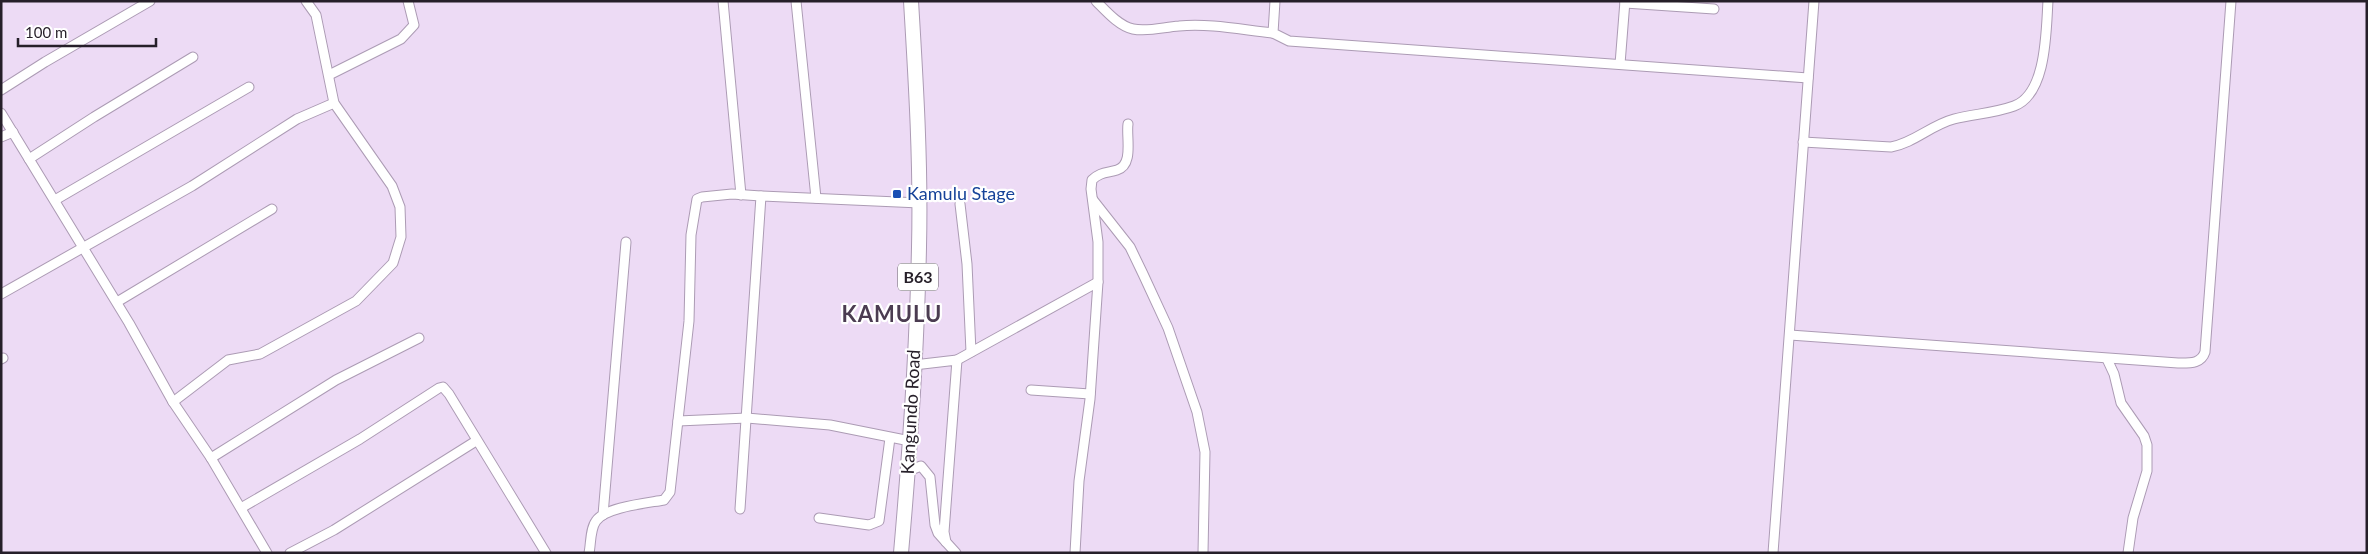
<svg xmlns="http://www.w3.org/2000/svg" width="2368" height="554" viewBox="0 0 2368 554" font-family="Lato,sans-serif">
	<rect width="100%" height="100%" fill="#eddbf5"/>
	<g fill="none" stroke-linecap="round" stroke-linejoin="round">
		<g stroke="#ac9bb4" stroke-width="11">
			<g id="minor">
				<polyline points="723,1 741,195"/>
				<polyline points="796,1 816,198"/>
				<path d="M1096 1C1106 11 1119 26 1133 29 1148 32 1164 27 1179 26 1210 23 1243 30 1273 33"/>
				<polyline points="1275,1 1273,33 1289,41 1808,78"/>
				<polyline points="1625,3 1714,9"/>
				<polyline points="1620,64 1625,1"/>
				<polyline points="329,75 401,39 414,25 408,1"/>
				<polyline points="1,90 45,62 150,1"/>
				<polyline points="1,113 129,323 173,402 211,458 267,553"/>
				<polyline points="1,137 13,132"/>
				<path d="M1803 142 1891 147C1914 143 1931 125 1954 119 1974 114 1995 113 2014 106 2047 94 2046 30 2048 1"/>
				<polyline points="29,159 94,117 193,57"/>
				<polyline points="55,200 249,87"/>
				<polyline points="1093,200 1130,247 1143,274 1168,328 1197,412 1205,452 1203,553"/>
				<polyline points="960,204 967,264 971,352"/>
				<polyline points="1,294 192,186 297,119 334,103"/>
				<polyline points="117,302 272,209"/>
				<path d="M1790 335 2178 363C2190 363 2201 364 2205 352L2231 1"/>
				<polyline points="1,359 3,358"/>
				<polyline points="2107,359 2114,374 2121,403 2144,436 2147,445 2147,471 2133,518 2128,553"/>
				<polyline points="957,360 1098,282"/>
				<polyline points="914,365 957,360 944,532 946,542 956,553"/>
				<polyline points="1031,390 1090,394"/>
				<polyline points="173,402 228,360 260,354 356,301 393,263 401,237 400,207 392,186 334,103 316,15 306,1"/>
				<polyline points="678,421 747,418 830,425 910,441"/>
				<polyline points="211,458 336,380 419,338"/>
				<polyline points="908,471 921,466 930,477 935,525 938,533 946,542"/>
				<polyline points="241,508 360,439 439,388 443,387 449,394 546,553"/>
				<polyline points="740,509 761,196 920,203"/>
				<polyline points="603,515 626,242"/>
				<polyline points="819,518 869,525 879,521 890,438"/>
				<polyline points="290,553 334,530 476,441"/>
				<path d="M589 553C591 544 590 529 596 521 605 507 648 503 664 500L670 492 689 321 691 235 697 199 702 197 732 194 761 196"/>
				<path d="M1075 553 1079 481 1090 399 1098 282V242L1091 189 1092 180C1100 172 1107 173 1117 170 1134 165 1126 137 1128 124"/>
				<polyline points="1773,553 1814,1"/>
			</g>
		</g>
		<g stroke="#ac9bb4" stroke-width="16">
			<path id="trunk" d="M901 553C910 451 917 349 919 247 921 165 916 83 911 1"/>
		</g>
		<use href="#minor" stroke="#fff" stroke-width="9"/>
		<use href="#trunk" stroke="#fff" stroke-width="14"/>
	</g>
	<rect fill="#1a4fb4" stroke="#fff" stroke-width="2" x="892" y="189" width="10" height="10" rx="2.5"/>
	<g text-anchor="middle" stroke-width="4.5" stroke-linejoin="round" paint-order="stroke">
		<rect fill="#fff" stroke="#676269" stroke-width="1" x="898" y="263.5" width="40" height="27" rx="4"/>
		<g font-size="16" font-weight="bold" fill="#261f29">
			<text x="918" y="283">B63</text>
		</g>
		<g font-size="18" fill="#164399" stroke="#fff" text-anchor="start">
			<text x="907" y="200">Kamulu Stage</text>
		</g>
		<g font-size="18" fill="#261f29" stroke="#fff">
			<text transform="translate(911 412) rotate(-87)" y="6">Kangundo Road</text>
		</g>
		<g font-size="22" font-weight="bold" letter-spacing="1" fill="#4b3c51" stroke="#fff">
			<text x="892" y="322">KAMULU</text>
		</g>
	</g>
	<rect width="2368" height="554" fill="none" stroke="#261f29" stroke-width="5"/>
	<path d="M18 38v8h138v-8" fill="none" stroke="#261f29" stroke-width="2.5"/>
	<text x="25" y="38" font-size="15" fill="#261f29" stroke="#ffffff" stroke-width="4" paint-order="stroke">100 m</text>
</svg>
